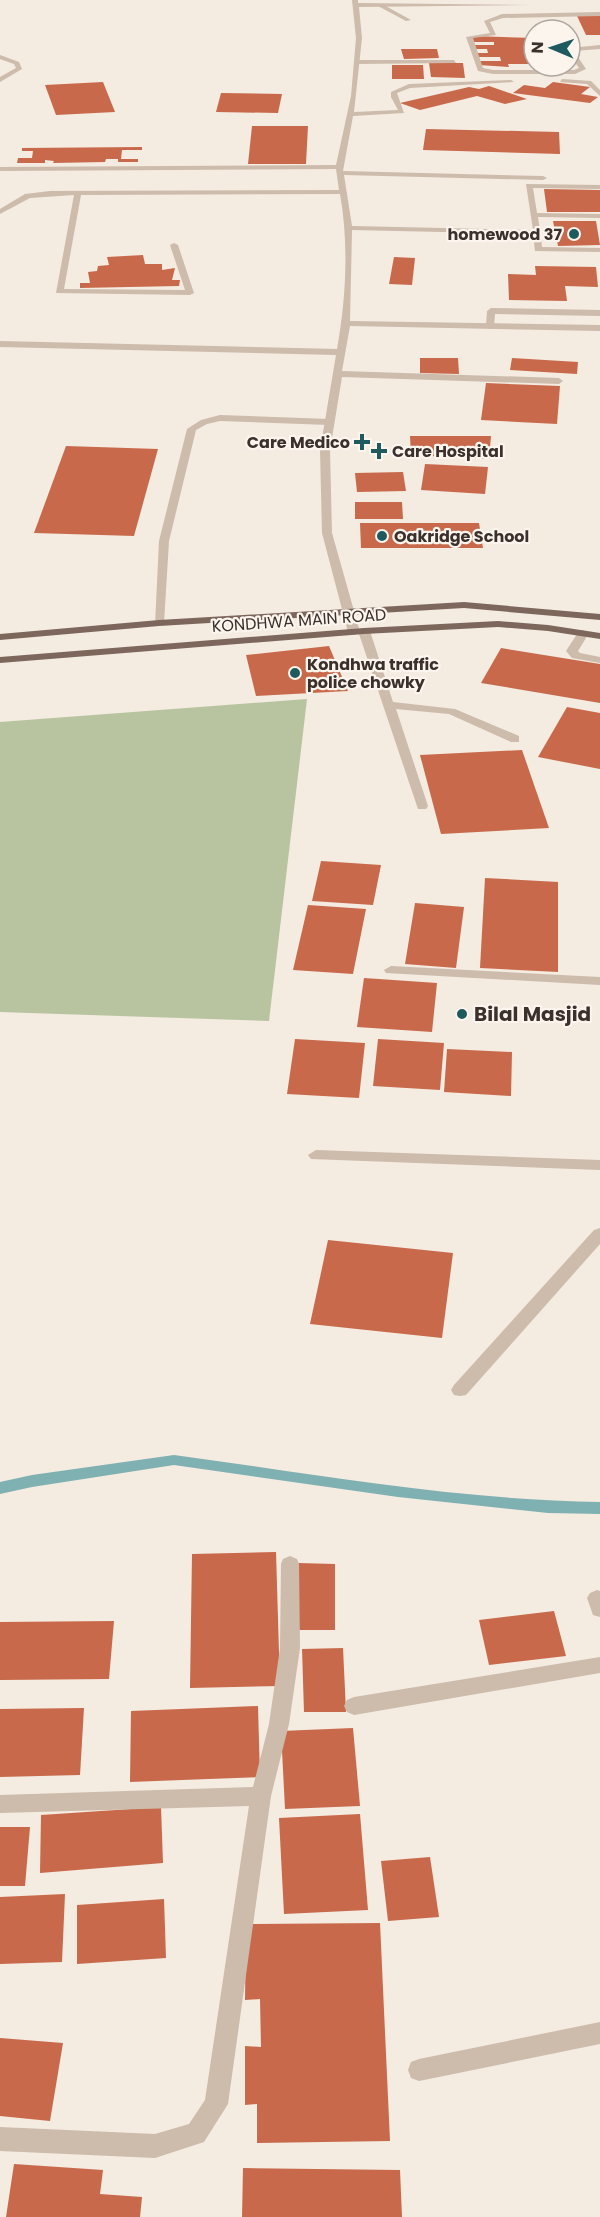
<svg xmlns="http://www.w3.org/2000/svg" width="600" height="2217" viewBox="0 0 600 2217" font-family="Poppins,sans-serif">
	<rect width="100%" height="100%" fill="#f4ebe1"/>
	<polygon fill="#b8c4a0" points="307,699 269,1021 0,1012 0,722"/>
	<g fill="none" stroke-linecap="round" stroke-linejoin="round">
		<path fill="#7fb0b2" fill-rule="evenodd" d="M174 1455C315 1474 457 1500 600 1502V1514L548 1513 398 1497 174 1465 32 1487 0 1494V1482L32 1475Z"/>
	</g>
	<g fill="#c8694b">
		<polygon points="577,16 600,16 600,35 586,35"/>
		<polygon points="472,36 534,38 534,46 526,46 529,56 534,56 534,64 508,64 509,67 479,65 478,61 501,61 500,57 477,57 476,53 488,53 487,49 475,49 474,45 494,45 494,42 474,42"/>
		<polygon points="401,49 437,49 439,58 404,59"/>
		<polygon points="429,63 463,63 465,78 431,77"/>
		<polygon points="392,65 423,65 424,79 392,79"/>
		<polygon points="103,82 115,112 56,115 45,85"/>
		<polygon points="553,82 590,87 581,94 598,97 590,103 513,93 524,85 545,88"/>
		<polygon points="489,86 527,99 505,104 477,96 420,110 400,103 469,87 479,89"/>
		<polygon points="221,93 282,94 278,113 216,112"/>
		<polygon points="252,126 308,126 306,164 248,164"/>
		<polygon points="426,129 559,132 560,154 423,150"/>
		<polygon points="142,147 142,150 122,150 121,159 138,159 138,162 118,162 118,159 106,159 105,162 53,163 54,161 45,160 45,163 17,163 18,158 32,158 33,151 22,151 22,148"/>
		<polygon points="544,189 600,190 600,212 547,212"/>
		<polygon points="553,221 596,221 600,245 558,246"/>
		<polygon points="143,255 145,264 162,264 162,270 175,268 172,280 180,280 179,286 80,288 80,283 90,283 88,272 97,271 98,266 109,265 107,257"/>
		<polygon points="394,257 415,258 412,285 389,284"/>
		<polygon points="535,266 596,267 598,287 565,286 567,301 509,300 508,274 536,275"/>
		<polygon points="420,358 458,358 459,374 420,373"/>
		<polygon points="512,358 578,362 577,374 510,370"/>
		<polygon points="486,383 560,386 557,424 481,420"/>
		<polygon points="410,436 491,436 489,459 411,455"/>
		<polygon points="66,446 158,449 134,536 34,533"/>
		<polygon points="425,464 488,467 485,494 421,490"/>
		<polygon points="403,472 406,491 357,492 355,473"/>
		<polygon points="355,502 402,502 403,519 355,519"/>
		<polygon points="360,523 479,523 483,548 361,548"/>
		<polygon points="329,646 348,691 256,696 246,655"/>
		<polygon points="501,648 600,664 600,703 481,683"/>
		<polygon points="567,707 600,713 600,769 538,757"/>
		<polygon points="522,750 549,828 441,834 420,755"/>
		<polygon points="321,861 381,865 373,905 312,901"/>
		<polygon points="485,878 558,882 558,972 480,968"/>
		<polygon points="415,903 464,907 456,968 405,964"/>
		<polygon points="308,905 366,909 353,974 293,970"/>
		<polygon points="364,978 437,983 432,1032 357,1027"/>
		<polygon points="295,1039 365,1043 359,1098 287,1094"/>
		<polygon points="378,1039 444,1043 440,1090 373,1086"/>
		<polygon points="447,1049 512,1052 511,1096 444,1092"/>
		<polygon points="328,1240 453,1253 442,1338 310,1324"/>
		<polygon points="276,1552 280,1686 190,1688 192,1554"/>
		<polygon points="298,1563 335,1564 335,1630 297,1630"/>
		<polygon points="554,1611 566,1656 489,1665 479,1620"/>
		<polygon points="114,1621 109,1679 0,1680 0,1622"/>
		<polygon points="343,1648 346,1712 304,1712 302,1649"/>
		<polygon points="258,1706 260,1777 130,1782 131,1711"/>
		<polygon points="84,1708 80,1775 0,1777 0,1709"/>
		<polygon points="353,1728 360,1806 285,1809 281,1731"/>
		<polygon points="161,1807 163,1863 40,1873 41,1815"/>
		<polygon points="360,1814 368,1910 284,1914 279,1818"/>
		<polygon points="0,1827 30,1827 25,1886 0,1886"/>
		<polygon points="430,1857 439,1917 388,1921 381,1861"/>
		<polygon points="65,1894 62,1962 0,1964 0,1897"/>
		<polygon points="164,1899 166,1958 77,1964 77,1905"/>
		<polygon points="380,1923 390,2141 257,2143 257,2104 245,2105 245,2046 261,2047 260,1999 245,2000 246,1924"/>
		<polygon points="0,2038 63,2043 50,2121 0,2116"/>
		<polygon points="14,2164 103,2170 100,2194 142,2197 140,2217 6,2217"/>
		<polygon points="243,2168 400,2170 402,2217 242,2217"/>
	</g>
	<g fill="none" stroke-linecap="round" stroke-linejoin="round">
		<g fill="#cdbbac" fill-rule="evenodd">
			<polygon points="378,4 382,4 411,20 406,21 378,6"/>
			<polygon points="0,55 19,62 22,69 0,82 0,77 16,68 14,64 0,59"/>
			<polygon points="454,60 456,63 357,64 354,62 357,60"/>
			<polygon points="491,308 600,310 600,316 495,314 494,326 490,329 486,326 487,311"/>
			<polygon points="220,415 329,419 334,422 329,425 220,421 207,424 196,430 169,541 164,623 163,625 155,625 159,541 187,429 201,420"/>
			<polygon points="364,628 370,631 393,702 455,709 519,736 519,742 511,742 449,714 396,709 428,806 426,809 418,809 358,631"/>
			<polygon points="583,630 589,633 578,651 580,653 600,657 600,663 572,658 566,651 579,631"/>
		</g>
		<g fill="#cdbbac" fill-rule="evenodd">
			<path d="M352 0H358V3L530 5 359 7 362 38 354 112 398 110 391 97V92L409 84 511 80 514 82 410 88 397 93 404 113 353 116 343 171 543 176 547 178 543 180 344 175 352 226 533 230 526 184 600 185V189L533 188 537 213 600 214V218L538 217 542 247 600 248V252L535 251 533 234 352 230 350 321 600 325V331L350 326 342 371 559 378 563 381 559 384 342 377 330 450 332 533 360 632 354 635 348 632 322 533 320 450 336 355 0 347V341L337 349C346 299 349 244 340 194L81 195 64 289 185 290 170 245 174 243 178 245 194 293 190 295 56 293 74 195 30 198 0 214V209L25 194 50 191 339 190 336 169 0 171V167L336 165 351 96 356 38Z"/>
			<polygon points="600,12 600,16 503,18 490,22 496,35 473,38 483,68 493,70 574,70 579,68 570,55 570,48 600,45 600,49 574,51 586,69 575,74 493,74 478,71 466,37 490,33 484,21 502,14"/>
			<polygon points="562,79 591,81 600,90 600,96 587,84 560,82"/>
			<polygon points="391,966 600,977 600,985 386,973 384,970"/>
			<polygon points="316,1150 600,1160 600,1170 311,1159 308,1155"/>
			<polygon points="600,1228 600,1244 466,1395 460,1396 454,1395 451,1390 454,1385 594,1230"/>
			<polygon points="290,1556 297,1559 299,1564 300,1648 289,1724 271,1796 228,2104 204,2142 155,2158 0,2151 0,2127 155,2134 189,2124 205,2100 249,1806 0,1813 0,1795 253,1787 269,1724 280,1648 281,1564 283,1559"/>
			<polygon points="597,1590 600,1591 600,1617 593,1615 587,1598 590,1593"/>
			<polygon points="600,1657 600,1673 354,1715 347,1712 344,1706 347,1700 354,1697"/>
			<polygon points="600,2022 600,2044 419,2081 411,2078 408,2070 411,2062 419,2059"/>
		</g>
		<g fill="#7d675c" fill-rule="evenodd">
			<polygon points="464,602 600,614 600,620 464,608 159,626 0,640 0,634 159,620"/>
			<polygon points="498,621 548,625 600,633 600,639 548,631 498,627 364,634 0,663 0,657 364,628"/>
		</g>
	</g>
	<g fill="#1f5a5e" stroke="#fbf5ee" stroke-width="2">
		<circle cx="574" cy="234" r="6"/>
		<path d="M359 433h6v6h6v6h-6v6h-6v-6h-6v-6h6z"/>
		<path d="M376 442h6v6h6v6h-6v6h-6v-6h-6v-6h6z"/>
		<circle cx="382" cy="536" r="6"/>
		<circle cx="295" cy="673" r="6"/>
		<circle cx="462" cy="1014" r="6"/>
	</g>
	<g text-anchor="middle" stroke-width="4.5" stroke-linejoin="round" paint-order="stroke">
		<g font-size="16" font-weight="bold" fill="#3b302b" stroke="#fbf5ee" text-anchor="start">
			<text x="562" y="240" text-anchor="end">homewood 37</text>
			<text x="350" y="448" text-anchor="end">Care Medico</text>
			<text x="392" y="457">Care Hospital</text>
			<text x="394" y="542">Oakridge School</text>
			<text x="307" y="670">Kondhwa traffic<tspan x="307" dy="18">police chowky</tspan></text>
		</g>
		<g font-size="16" fill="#3b302b" stroke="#fbf5ee">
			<text transform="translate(299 620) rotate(-4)" y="6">KONDHWA MAIN ROAD</text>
		</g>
		<g font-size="20" font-weight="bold" fill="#3b302b" stroke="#fbf5ee" text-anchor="start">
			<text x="474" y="1021">Bilal Masjid</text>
		</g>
	</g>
	<g transform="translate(552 48) rotate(272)"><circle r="28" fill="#fbf5ee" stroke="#aea6a0" stroke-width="1.5"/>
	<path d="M0-4.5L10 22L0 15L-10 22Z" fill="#1f5a5e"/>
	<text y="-9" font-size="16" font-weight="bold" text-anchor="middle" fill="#3b302b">N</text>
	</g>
</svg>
